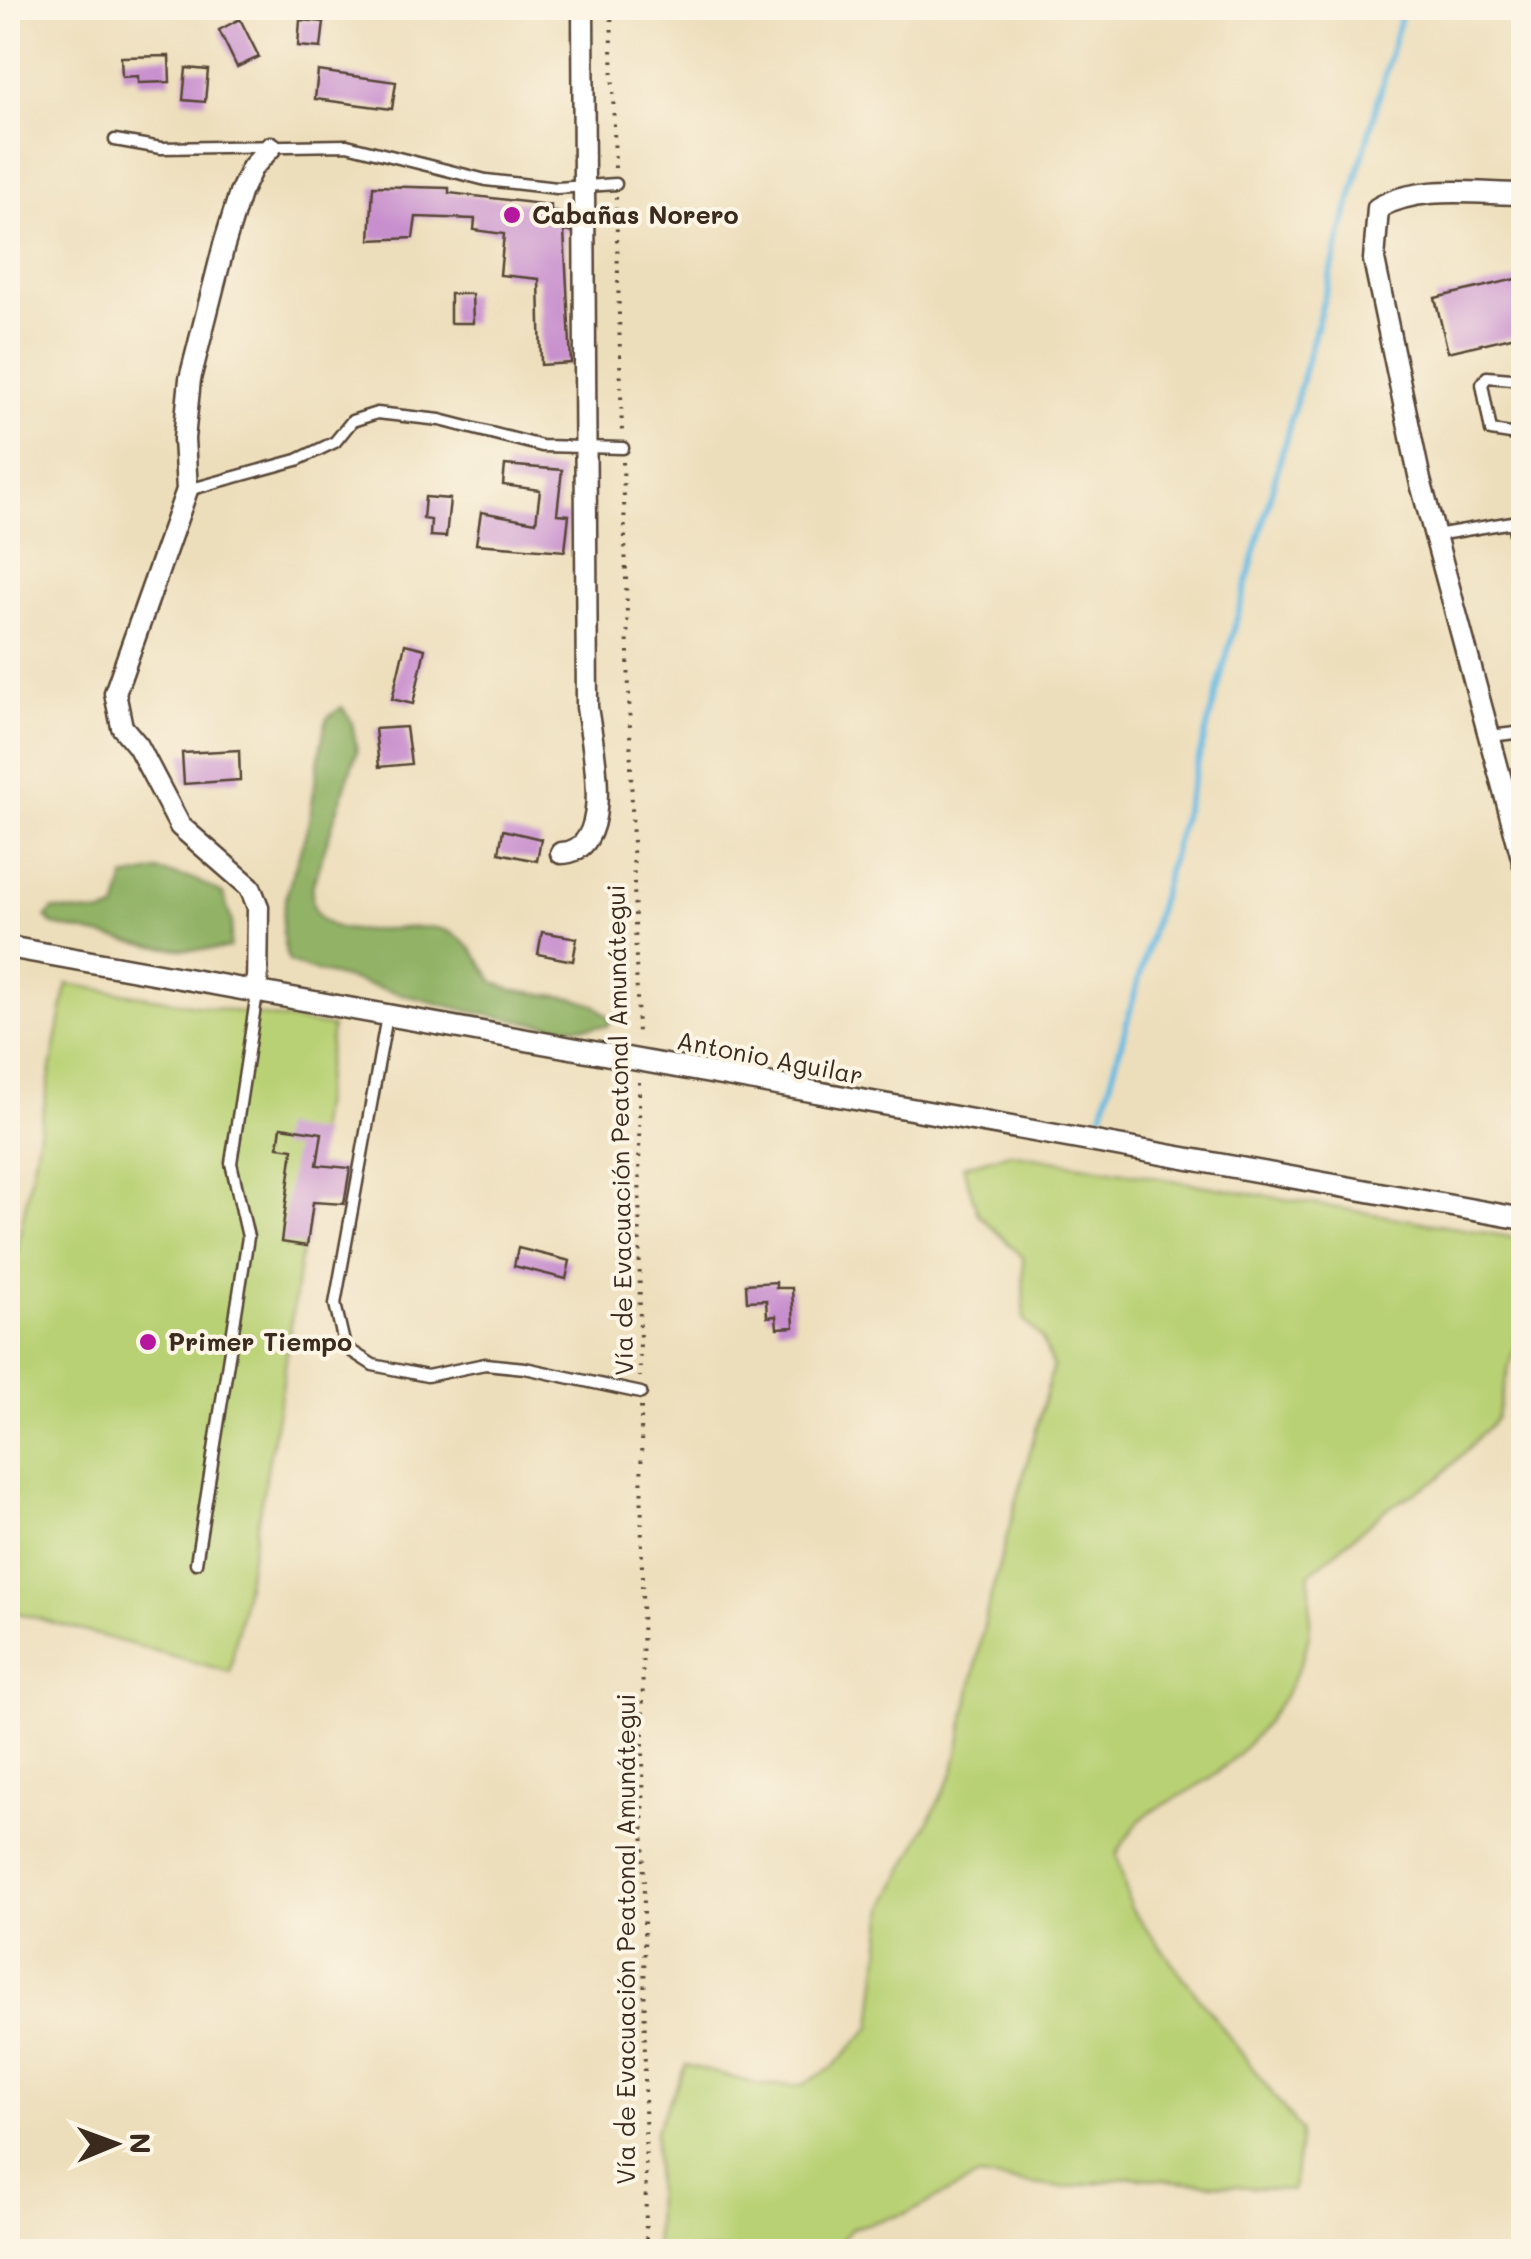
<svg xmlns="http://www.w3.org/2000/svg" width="1531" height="2259" viewBox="0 0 1531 2259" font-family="Mali,sans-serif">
	<rect width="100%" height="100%" fill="#fcf5e5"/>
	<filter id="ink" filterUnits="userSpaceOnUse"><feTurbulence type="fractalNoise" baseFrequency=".01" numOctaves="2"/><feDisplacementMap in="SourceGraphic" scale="20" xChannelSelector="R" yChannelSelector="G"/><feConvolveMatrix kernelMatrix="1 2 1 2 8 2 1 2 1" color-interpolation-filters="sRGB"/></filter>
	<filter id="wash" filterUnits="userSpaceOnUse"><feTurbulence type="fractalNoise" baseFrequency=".0048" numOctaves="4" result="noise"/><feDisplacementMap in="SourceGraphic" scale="40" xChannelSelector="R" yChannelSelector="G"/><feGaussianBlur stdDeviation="2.25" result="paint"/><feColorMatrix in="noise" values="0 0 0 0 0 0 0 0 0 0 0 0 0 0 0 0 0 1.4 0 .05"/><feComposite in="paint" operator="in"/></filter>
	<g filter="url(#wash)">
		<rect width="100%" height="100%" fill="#eddebb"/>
		<g fill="#b9d175" stroke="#7a7e4a" stroke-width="2.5">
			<polygon points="67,984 332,1027 282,1388 230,1672 8,1610 8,1297"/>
			<path d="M1010 1153 1523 1239V1313L1496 1419 1438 1479 1385 1510 1310 1573C1309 1593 1312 1616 1309 1635 1298 1692 1244 1758 1196 1787 1150 1815 1146 1804 1117 1854L1130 1907 1301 2131 1293 2191 1131 2177 1062 2188 979 2177 908 2213 852 2228 832 2251H656L655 2132 686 2065 760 2085H802L832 2068 872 2026 885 1907 954 1771 988 1606 1053 1367 1042 1339 1024 1320 1023 1257 978 1214 963 1166Z"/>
		</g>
		<g fill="#92b366" stroke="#666e42" stroke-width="2.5">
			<path d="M342 707 352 722 357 751 312 887C307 960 411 915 447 931 470 940 481 963 494 982L513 990 573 998 595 1005 612 1020 607 1026C537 1033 418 999 348 979 328 973 307 971 289 961 268 909 304 858 311 810 316 779 319 749 327 718Z"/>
			<path d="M157 871 194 879 223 894 232 923 230 948C172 956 110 937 54 925L46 918 53 909 102 914 116 910 125 878Z"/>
		</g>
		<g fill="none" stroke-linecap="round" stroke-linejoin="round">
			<polyline stroke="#66bae2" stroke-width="6" points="1102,1114 1403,8"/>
		</g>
		<g id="blocks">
			<g fill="#c88fce">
				<polygon points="240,19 259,57 237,67 219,30"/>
				<polygon points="300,20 324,22 321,48 298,46"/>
				<polygon points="169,56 170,82 138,83 138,76 122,77 121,57"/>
				<polygon points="186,68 208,70 205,102 183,100"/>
				<polygon points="318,71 396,82 392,109 315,99"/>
				<polygon points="373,186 449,188 449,193 551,205 551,211 570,214 571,232 564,231 571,363 541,365 539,279 500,275 504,234 474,230 475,219 416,217 413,238 370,240"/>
				<polygon points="1524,277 1524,334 1448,352 1435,298"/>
				<polygon points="450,294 472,294 473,323 450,323"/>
				<polygon points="505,465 562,470 557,514 569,515 565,551 476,544 481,512 536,522 540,490 503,485"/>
				<polygon points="425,497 450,499 446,537 430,536 431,520 423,519"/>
				<polygon points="405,644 425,649 413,704 392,699"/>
				<polygon points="406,727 411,764 379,767 375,729"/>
				<polygon points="239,750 240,780 184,784 182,753"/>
				<polygon points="503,830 541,839 537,861 499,853"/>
				<polygon points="542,932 577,938 573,961 538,954"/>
				<polygon points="281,1127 322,1133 317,1165 350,1168 344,1204 313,1202 307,1246 281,1242 293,1149 278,1147"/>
				<polygon points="518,1248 570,1261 566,1279 514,1266"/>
				<polygon points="776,1282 776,1288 792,1288 794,1327 777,1328 776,1316 767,1317 766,1300 747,1301 746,1284"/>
			</g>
		</g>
	</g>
	<g filter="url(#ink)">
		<use href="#blocks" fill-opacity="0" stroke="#564536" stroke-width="2.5"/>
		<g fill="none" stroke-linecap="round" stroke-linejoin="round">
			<g stroke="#564536" stroke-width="15">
				<g id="lane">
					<polyline points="115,140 161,148 347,145 486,180 557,188 616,184"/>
					<polyline points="1524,380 1487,377 1482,384 1491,431 1524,436"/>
					<polyline points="188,490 297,460 335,442 352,421 377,413 440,420 542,446 623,448"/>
					<polyline points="1513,522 1524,583"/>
					<polyline points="1436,535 1524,520"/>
					<polyline points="1490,736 1524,732"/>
					<polyline points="387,1016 335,1304 345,1347 373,1365 427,1376 485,1364 525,1368 641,1393"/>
					<polyline points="196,1563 248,1237 231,1163 257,993"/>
				</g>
			</g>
			<g stroke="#564536" stroke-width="25">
				<g id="street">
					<path d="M1524 194C1477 194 1419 184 1378 208L1374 260 1420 480 1524 865"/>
					<path d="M561 853C617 852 592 743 587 707L583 8"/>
					<polyline points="8,947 1524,1219"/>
					<polyline points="257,992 258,907 250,887 180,826 138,746 122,727 115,693 187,490 184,439 190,379 224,245 240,193 252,168 271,147"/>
				</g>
			</g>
			<g stroke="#564536" stroke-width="4" stroke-dasharray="2.5 8" stroke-linecap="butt">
				<polyline points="611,8 615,168"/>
				<polyline points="616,197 622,433"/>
				<polyline points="623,462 638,1037"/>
				<polyline points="639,1082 640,1377"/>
				<polyline points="641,1407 646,2252"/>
			</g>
			<use href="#lane" stroke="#fff" stroke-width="10"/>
			<use href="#street" stroke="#fff" stroke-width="20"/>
		</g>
	</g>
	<g fill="#b5179e" stroke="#fcf5e5" stroke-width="4">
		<circle cx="512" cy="215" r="10"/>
		<circle cx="148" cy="1342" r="10"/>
	</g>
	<g text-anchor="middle" stroke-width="8" stroke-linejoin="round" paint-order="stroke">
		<g font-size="25" font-weight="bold" fill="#3b2a1e" stroke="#fcf5e5" text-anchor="start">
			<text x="532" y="224">Cabañas Norero</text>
			<text x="168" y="1351">Primer Tiempo</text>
		</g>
		<g font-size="25" fill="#3b2a1e" stroke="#fcf5e5">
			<text transform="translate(770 1058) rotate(11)" y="9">Antonio Aguilar</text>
			<text transform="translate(620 1130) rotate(-91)" y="9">Vía de Evacuación Peatonal Amunátegui</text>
			<text transform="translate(626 1939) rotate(-90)" y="9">Vía de Evacuación Peatonal Amunátegui</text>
		</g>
	</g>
	<rect width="1531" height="2259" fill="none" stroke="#fcf5e5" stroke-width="40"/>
	<g transform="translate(115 2144) rotate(89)" stroke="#fcf5e5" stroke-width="8" paint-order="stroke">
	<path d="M0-8L18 38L0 25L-18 38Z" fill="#3b2a1e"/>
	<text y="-15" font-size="28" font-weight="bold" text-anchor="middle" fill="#3b2a1e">N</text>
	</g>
</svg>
